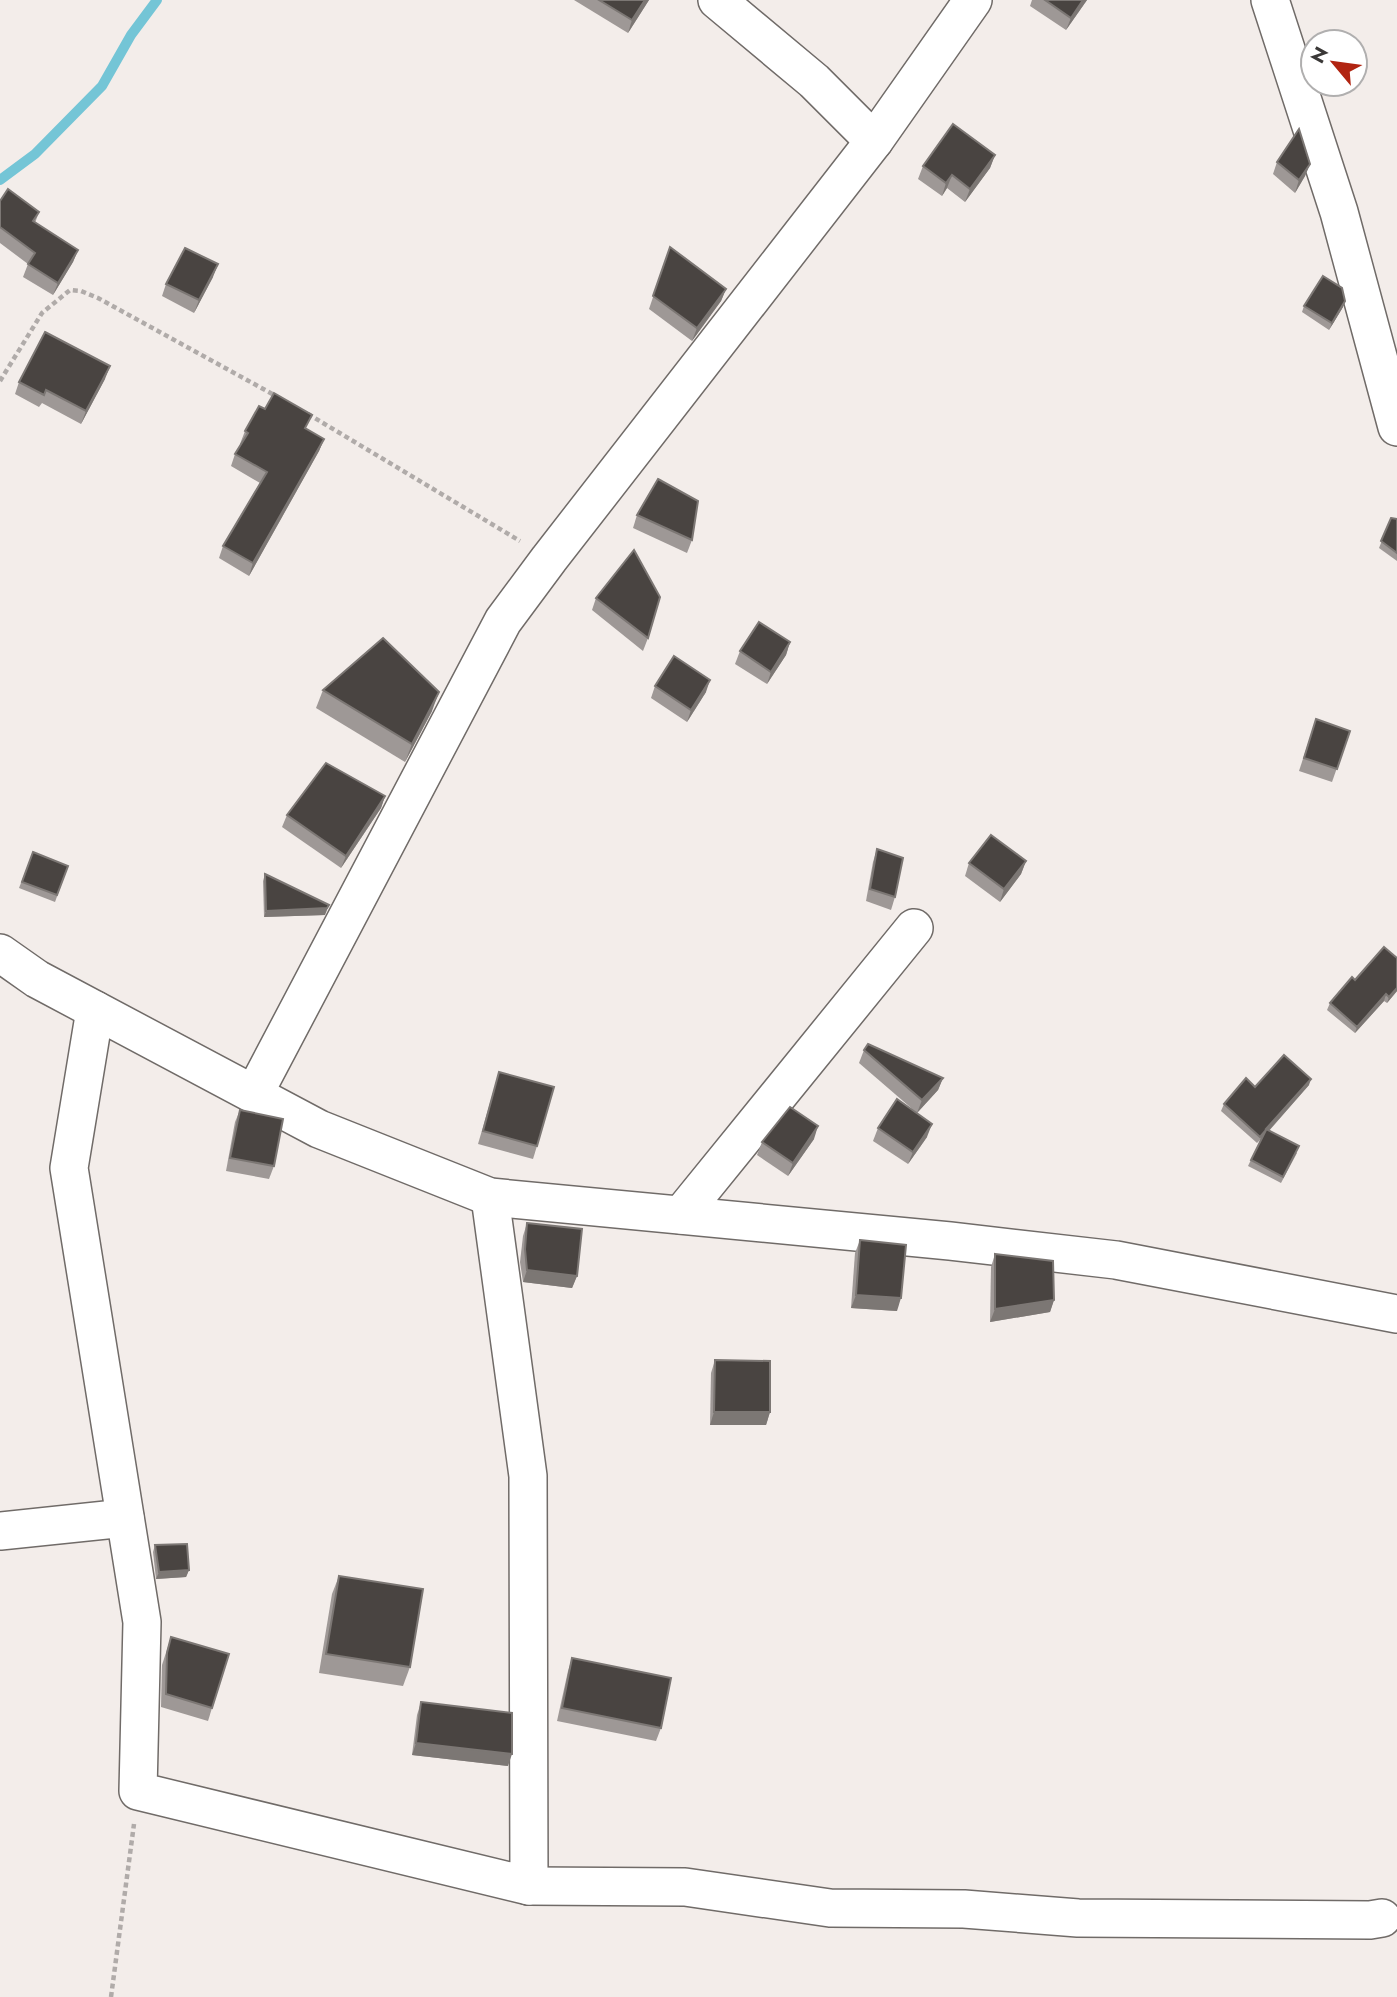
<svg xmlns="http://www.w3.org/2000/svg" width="1397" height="1997" viewBox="0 0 1397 1997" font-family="Jost,sans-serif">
	<rect width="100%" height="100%" fill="#f3edea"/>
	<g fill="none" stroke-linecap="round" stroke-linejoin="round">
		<polyline stroke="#74c5d6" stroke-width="10" points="0,180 35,154 102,86 131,35 157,0"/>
		<g stroke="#706b68" stroke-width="40">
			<g id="minor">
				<polyline points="717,0 814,81 874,141"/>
				<polyline points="1270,0 1339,212 1397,427"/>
				<polyline points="0,953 37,979 319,1129 490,1197 950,1241 1116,1260 1397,1314"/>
				<polyline points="95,1010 69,1168 142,1622 138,1791 529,1886 528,1476 490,1197"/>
				<polyline points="254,1094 503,621 549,559 874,141 973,0"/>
				<polyline points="681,1215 914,928"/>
				<polyline points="0,1531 125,1518"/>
				<polyline points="529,1886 685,1887 830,1908 964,1909 1078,1918 1370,1920 1382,1918"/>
			</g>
		</g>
		<g stroke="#b0aba9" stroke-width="4.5" stroke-dasharray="5 3.5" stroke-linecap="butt">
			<polyline points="0,381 42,313 70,290 81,291 98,298 276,396"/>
			<polyline points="308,414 520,541"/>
			<polyline points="111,1997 134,1824"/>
		</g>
		<use href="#minor" stroke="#fff" stroke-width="37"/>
	</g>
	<g fill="#9e9896">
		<polygon points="574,0 649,0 628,33"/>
		<polygon points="1032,0 1087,0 1066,30 1030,6"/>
		<polygon points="995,155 990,168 965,202 947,188 942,196 918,179 923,166"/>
		<polygon points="1277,162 1310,164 1305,176 1295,193 1273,174"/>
		<polygon points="0,201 39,212 35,223 78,250 73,262 53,295 23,277 28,264 0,243"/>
		<polygon points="670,247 726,289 721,301 692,341 649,309"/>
		<polygon points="213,277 194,313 162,296 166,284"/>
		<polygon points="1304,306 1343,307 1329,330 1302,312"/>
		<polygon points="105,379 81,424 42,403 39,407 15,394 19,382"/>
		<polygon points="307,429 324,439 319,451 249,576 219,558 223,546 260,483 231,466 235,454 241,444 240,444 245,431"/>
		<polygon points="637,515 692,540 687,553 633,528"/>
		<polygon points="1391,518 1397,519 1397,561 1379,548"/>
		<polygon points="596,598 648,638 643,651 592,610"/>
		<polygon points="790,642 786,655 767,684 735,664 740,651"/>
		<polygon points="655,686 706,692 687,722 651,698"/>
		<polygon points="323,690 432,711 405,762 316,708"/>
		<polygon points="1316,719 1350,731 1332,782 1299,771"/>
		<polygon points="385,796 381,808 341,868 282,827 287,815"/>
		<polygon points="877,849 895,897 891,910 866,901 873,862"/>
		<polygon points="33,852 68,866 55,902 19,888"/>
		<polygon points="1026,861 1021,874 1000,902 965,876 969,863"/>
		<polygon points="265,874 325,915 264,917 263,881"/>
		<polygon points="1397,958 1397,991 1387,1003 1384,1001 1355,1033 1327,1010 1330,1003 1355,980"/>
		<polygon points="864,1050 943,1078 938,1090 917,1113 859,1063"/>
		<polygon points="499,1072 537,1146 533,1159 478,1144"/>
		<polygon points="1309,1085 1269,1131 1297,1153 1281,1183 1248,1166 1261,1139 1257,1143 1221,1111 1224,1104 1255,1087"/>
		<polygon points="240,1110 274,1166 269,1179 226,1171 235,1122"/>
		<polygon points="878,1128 927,1137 908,1164 873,1141"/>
		<polygon points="814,1139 788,1176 757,1155 762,1142"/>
		<polygon points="527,1223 577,1276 572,1288 523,1282 520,1262 523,1236"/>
		<polygon points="860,1240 897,1311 851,1308 855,1253"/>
		<polygon points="995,1254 1054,1300 1050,1312 990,1322 991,1267"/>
		<polygon points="715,1360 770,1412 766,1425 710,1425 711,1373"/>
		<polygon points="155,1545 189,1570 186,1577 156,1579 153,1552"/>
		<polygon points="339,1576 410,1667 403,1686 319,1673 332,1594"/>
		<polygon points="171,1637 212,1708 208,1721 161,1707 162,1665"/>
		<polygon points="572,1658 661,1728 656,1741 557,1721 568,1671"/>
		<polygon points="421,1702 508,1766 412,1755 417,1715"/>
	</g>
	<g fill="#7c7774">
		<polygon points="645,0 649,0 628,33 632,20"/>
		<polygon points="1083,0 1087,0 1066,30 1071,18"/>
		<polygon points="995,155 990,168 965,202 970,189"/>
		<polygon points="1310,164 1305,176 1295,193 1299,180"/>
		<polygon points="952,175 947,188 942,196 946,183"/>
		<polygon points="78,250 73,262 53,295 58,283"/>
		<polygon points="218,264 213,277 194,313 199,300"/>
		<polygon points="726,289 721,301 692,341 697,328"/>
		<polygon points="1345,301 1343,307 1329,330 1332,323"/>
		<polygon points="110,366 105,379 81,424 86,411"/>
		<polygon points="324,439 319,451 249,576 253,563"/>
		<polygon points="790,642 786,655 767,684 771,672"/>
		<polygon points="710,680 706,692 687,722 691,710"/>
		<polygon points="439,692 432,711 405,762 412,744"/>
		<polygon points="385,796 381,808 341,868 346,856"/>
		<polygon points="1026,861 1021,874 1000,902 1004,889"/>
		<polygon points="329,905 325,915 264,917 266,911"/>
		<polygon points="1397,988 1397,991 1387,1003 1389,997"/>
		<polygon points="1386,994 1384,1001 1355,1033 1357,1027"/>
		<polygon points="943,1078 938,1090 917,1113 922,1100"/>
		<polygon points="1311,1079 1309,1085 1264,1136 1266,1129"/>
		<polygon points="932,1124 927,1137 908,1164 913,1152"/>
		<polygon points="818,1126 814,1139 788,1176 793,1163"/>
		<polygon points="527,1270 577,1276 572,1288 523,1282"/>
		<polygon points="856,1295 901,1298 897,1311 851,1308"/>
		<polygon points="1054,1300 1050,1312 990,1322 995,1309"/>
		<polygon points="714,1412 770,1412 766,1425 710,1425"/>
		<polygon points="189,1570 186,1577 156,1579 159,1572"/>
		<polygon points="416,1743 512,1754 508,1766 412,1755"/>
	</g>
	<g fill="#494441" stroke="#7c7774" stroke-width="2">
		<polygon points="599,0 645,0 632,20"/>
		<polygon points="1045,0 1083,0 1071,18"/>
		<polygon points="953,124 995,155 970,189 952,175 946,183 923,166"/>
		<polygon points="1299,129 1310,164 1299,180 1277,162"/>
		<polygon points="8,189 39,212 33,221 78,250 58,283 28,264 35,253 0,227 0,201"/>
		<polygon points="670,247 726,289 697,328 653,296"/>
		<polygon points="185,248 218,264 199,300 166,284"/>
		<polygon points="1323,276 1342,288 1345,301 1332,323 1304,306"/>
		<polygon points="45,332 110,366 86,411 46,390 44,395 19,382"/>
		<polygon points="274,393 312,415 305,428 324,439 253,563 223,546 267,472 235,454 248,433 245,431 259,406 265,409"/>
		<polygon points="658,479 698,501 692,540 637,515"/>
		<polygon points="1391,518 1397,519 1397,553 1381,541"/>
		<polygon points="634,550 660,597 648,638 596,598"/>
		<polygon points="759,622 790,642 771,672 740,651"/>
		<polygon points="383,638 439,692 412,744 323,690"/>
		<polygon points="674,656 710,680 691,710 655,686"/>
		<polygon points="1316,719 1350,731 1337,769 1304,758"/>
		<polygon points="326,763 385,796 346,856 287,815"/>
		<polygon points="991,835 1026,861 1004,889 969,863"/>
		<polygon points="877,849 903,858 895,897 870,889"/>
		<polygon points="33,852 68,866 57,895 22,882"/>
		<polygon points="265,874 329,905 327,908 266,911"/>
		<polygon points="1384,947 1397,958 1397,988 1389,997 1386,994 1357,1027 1330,1003 1352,977 1355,980"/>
		<polygon points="868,1044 943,1078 922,1100 864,1050"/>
		<polygon points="1284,1055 1311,1079 1266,1129 1299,1146 1283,1177 1251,1160 1266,1130 1260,1137 1224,1104 1246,1078 1255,1087"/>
		<polygon points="499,1072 554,1087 537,1146 483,1131"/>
		<polygon points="897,1099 932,1124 913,1152 878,1128"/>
		<polygon points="790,1107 818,1126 793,1163 762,1142"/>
		<polygon points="240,1110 283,1119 274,1166 230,1158"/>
		<polygon points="527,1223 582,1229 577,1276 527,1270 525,1249"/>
		<polygon points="860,1240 906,1245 901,1298 856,1295"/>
		<polygon points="995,1254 1053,1261 1054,1300 995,1309"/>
		<polygon points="715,1360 770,1361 770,1412 714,1412"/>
		<polygon points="187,1544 189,1570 159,1572 155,1545"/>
		<polygon points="339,1576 423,1589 410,1667 326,1654"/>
		<polygon points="171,1637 229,1654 212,1708 166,1694 167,1653"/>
		<polygon points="572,1658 671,1678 661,1728 562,1708"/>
		<polygon points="421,1702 512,1713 512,1754 416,1743"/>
	</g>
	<g transform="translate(1334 63) rotate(299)"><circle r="33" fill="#ffffff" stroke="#b0afaf" stroke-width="2"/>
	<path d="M0-5L12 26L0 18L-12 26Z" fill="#b12411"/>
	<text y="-10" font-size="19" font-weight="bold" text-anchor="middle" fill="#3a3837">N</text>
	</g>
</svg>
